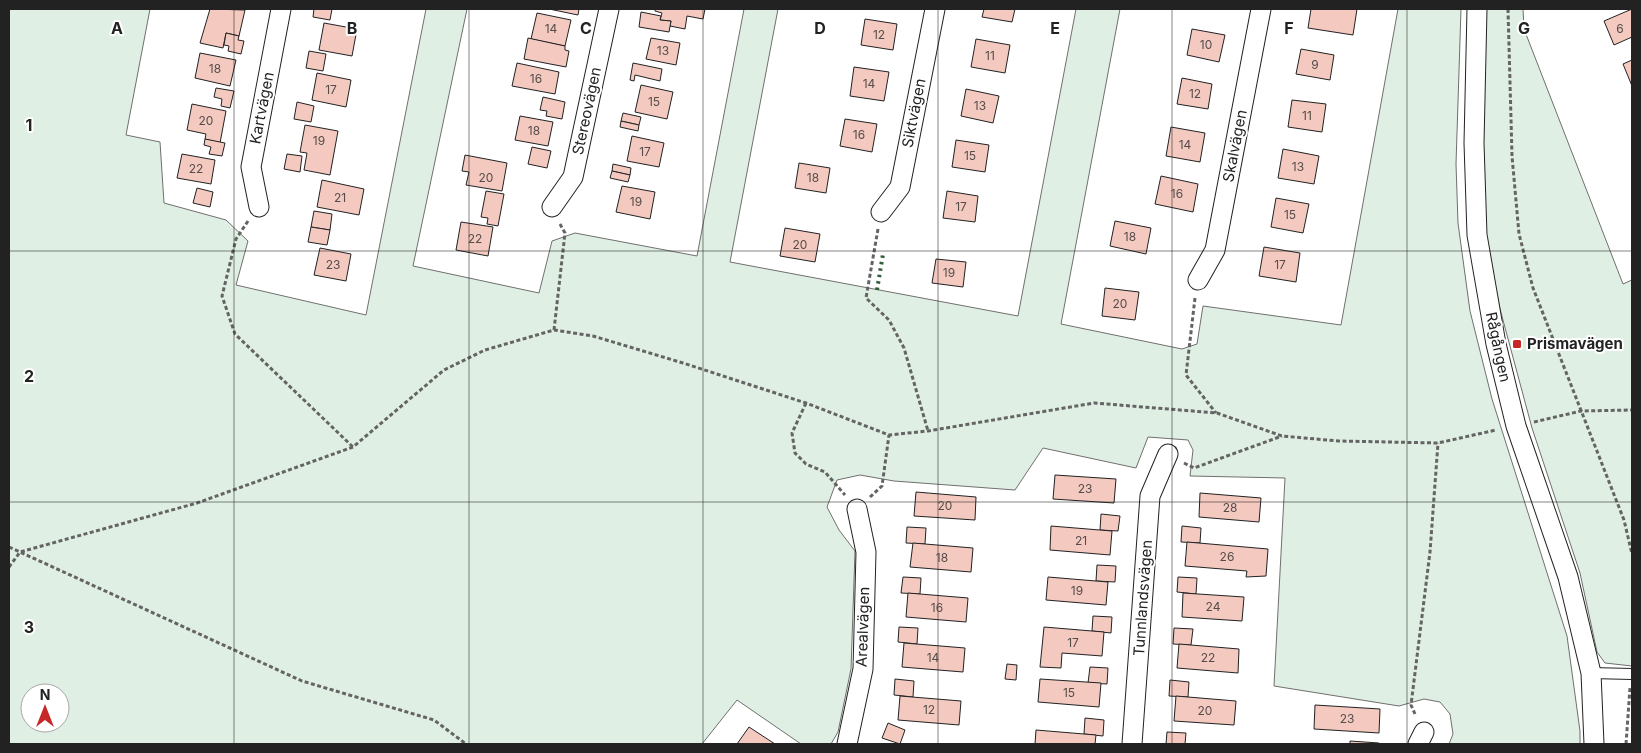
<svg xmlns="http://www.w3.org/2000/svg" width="1641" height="753" viewBox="0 0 1641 753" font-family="Inter,sans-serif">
	<rect width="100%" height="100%" fill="#fff"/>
	<g fill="#e0efe3" stroke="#6f6f6f" fill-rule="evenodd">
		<path d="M9 9H150L126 135 160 142 164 203 226 220 248 241 236 285 366 315 426 9H467L413 266 539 293 552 241 575 233 697 256 744 9H778L730 262 1018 316 1076 9H1120L1061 324 1182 349 1197 344 1203 306 1341 325 1398 9H1461L1456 164 1458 223 1470 311 1492 399 1567 636 1580 731V744H1449L1453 734 1450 714 1440 702 1424 699 1399 706 1274 686 1285 478 1190 476 1193 450 1188 440 1148 437 1136 468 1043 448 1015 490 894 481 860 475 837 480 827 507 839 530 855 551 851 669 838 732 831 744H801L737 700 702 744H9ZM30 693H60V723H30Z"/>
		<polygon points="1486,9 1523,9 1524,29 1623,284 1632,280 1632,666 1605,663 1597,652 1580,573 1532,428 1500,309 1486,241 1482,144"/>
	</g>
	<g fill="#f3c9c0" stroke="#222">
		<polygon points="210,9 245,10 239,36 226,33 223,48 200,43"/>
		<polygon points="314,9 332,9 330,20 313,17"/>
		<polygon points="549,9 579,9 578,15"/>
		<polygon points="655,9 705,9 703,19 687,16 685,29 670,26 671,21 660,20 662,13 655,11"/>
		<polygon points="984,9 1015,9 1012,22 982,17"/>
		<polygon points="1311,9 1357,9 1353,35 1308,28"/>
		<polygon points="1632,9 1632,37 1614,45 1604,21"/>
		<polygon points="641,12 661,16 660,20 671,21 669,32 639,27"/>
		<polygon points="537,13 571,20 565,46 531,39"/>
		<polygon points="865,19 897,24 893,50 861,45"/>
		<polygon points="324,23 357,29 352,56 319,50"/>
		<polygon points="1192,29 1225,35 1219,62 1187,55"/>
		<polygon points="226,33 239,36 238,40 244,41 241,54 228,51 229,46 224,45"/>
		<polygon points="528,38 565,46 565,50 569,51 566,67 524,59"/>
		<polygon points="651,38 680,43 676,65 646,59"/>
		<polygon points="976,39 1010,45 1005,73 971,67"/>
		<polygon points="1301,49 1334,55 1330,80 1296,74"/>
		<polygon points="309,51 326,54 323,71 306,68"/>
		<polygon points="200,53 236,60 230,86 195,78"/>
		<polygon points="1632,60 1632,86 1623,64"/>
		<polygon points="517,63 559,72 555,94 512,86"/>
		<polygon points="633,63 662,69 660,81 635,75 634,81 630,80"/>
		<polygon points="854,67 889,72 884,101 850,96"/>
		<polygon points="317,73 351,80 346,107 312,100"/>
		<polygon points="1182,78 1212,84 1208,109 1177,104"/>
		<polygon points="641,85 673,92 667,119 635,112"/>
		<polygon points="216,88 234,91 230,108 221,106 222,99 214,97"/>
		<polygon points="966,89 999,96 993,123 961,116"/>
		<polygon points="543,97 565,102 562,119 546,116 547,111 540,110"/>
		<polygon points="1292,100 1326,104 1322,132 1288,127"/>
		<polygon points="297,102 314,106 311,122 294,119"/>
		<polygon points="192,104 226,111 220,143 205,139 206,134 187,130"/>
		<polygon points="623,113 641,117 639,125 621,121"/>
		<polygon points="520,116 553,122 548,146 515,140"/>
		<polygon points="845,119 877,124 872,152 840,146"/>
		<polygon points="621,121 639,125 638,131 620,127"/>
		<polygon points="305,125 338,131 330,175 304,170 307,153 300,152"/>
		<polygon points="1171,127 1205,133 1200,162 1166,156"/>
		<polygon points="632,136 664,143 659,167 627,161"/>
		<polygon points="205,139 225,143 222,156 209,154 211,147 204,145"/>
		<polygon points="956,140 989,145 985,172 952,167"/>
		<polygon points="532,147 551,151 547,168 528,164"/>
		<polygon points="1283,149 1319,156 1314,184 1278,178"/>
		<polygon points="182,154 215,160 211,184 177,178"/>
		<polygon points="287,154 302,156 300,172 284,169"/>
		<polygon points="465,155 507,163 502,191 466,185 469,172 462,171"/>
		<polygon points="799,163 830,168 826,193 795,188"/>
		<polygon points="613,164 631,168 630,175 612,171"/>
		<polygon points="612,171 630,175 628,182 610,178"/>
		<polygon points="1161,176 1198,184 1193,212 1155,204"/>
		<polygon points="322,180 364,189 359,215 317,207"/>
		<polygon points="622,186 655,192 650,219 616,212"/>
		<polygon points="197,188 213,192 210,207 193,203"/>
		<polygon points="486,191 504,194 498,226 487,224 488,218 481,217"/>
		<polygon points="947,191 978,196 975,222 943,218"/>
		<polygon points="1276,198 1309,204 1303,233 1271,227"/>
		<polygon points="314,211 332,214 330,230 311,227"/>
		<polygon points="1115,221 1151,228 1146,254 1110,246"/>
		<polygon points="461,222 493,227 488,256 456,250"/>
		<polygon points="311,227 330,230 327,245 308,242"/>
		<polygon points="785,228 820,234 815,262 780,256"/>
		<polygon points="1264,247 1300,253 1296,282 1259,276"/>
		<polygon points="320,248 351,254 346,281 314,275"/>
		<polygon points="936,259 966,262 963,287 932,283"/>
		<polygon points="1105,288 1139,292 1135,320 1102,316"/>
		<polygon points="1055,475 1116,479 1114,503 1053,499"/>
		<polygon points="916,492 976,497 975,520 914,516"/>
		<polygon points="1200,493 1261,498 1259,522 1199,517"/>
		<polygon points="1101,514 1120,516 1118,531 1100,530"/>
		<polygon points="1051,526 1112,531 1110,555 1050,550"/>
		<polygon points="1182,526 1201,528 1200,543 1181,542"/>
		<polygon points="907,527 926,528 925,544 906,543"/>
		<polygon points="1187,542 1268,549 1266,576 1246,577 1247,571 1185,566"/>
		<polygon points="913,543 973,548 971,572 910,567"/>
		<polygon points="1097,565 1116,566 1115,582 1096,581"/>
		<polygon points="903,577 921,578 920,594 901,593"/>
		<polygon points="1048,577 1108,582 1106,605 1046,600"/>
		<polygon points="1178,577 1197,578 1196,594 1177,592"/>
		<polygon points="908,593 968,598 966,622 906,617"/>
		<polygon points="1183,593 1244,597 1242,621 1182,617"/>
		<polygon points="1093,616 1112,617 1111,633 1092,631"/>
		<polygon points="899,627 918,628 917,644 898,642"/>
		<polygon points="1044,627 1104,632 1102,656 1062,653 1061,668 1040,667"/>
		<polygon points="1174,628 1193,629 1191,645 1173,644"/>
		<polygon points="904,643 965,648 963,672 902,667"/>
		<polygon points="1179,644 1239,649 1238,673 1177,668"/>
		<polygon points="1007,664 1017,665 1016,680 1005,679"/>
		<polygon points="1090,667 1108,668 1107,684 1088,683"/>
		<polygon points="895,679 914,681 913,697 894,695"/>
		<polygon points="1040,679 1101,683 1099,707 1038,702"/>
		<polygon points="1170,680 1189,682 1188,697 1169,696"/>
		<polygon points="900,696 961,701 959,725 898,720"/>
		<polygon points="1176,696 1236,701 1234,725 1174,721"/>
		<polygon points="1315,705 1380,709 1379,733 1314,729"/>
		<polygon points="1085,718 1104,720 1103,736 1084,734"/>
		<polygon points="888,723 905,730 900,744 882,738"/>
		<polygon points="749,727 775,744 737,744"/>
		<polygon points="1036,730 1096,735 1095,744 1035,744"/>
		<polygon points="1167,732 1186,733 1185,744 1166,744"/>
		<polygon points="1350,741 1379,743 1379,744 1350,744"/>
	</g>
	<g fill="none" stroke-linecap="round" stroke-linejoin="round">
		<g stroke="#222" stroke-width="12">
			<polyline id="service" points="1591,673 1632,674"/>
		</g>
		<g stroke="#222" stroke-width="21">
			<g id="minor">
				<polyline points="1477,9 1474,143 1477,235 1496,344 1516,426 1568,577 1591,673 1594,744"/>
				<polyline points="259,207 251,167 281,9"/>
				<polyline points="552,207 573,177 609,9"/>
				<polyline points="881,212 900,187 935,9"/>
				<polyline points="1198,280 1215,250 1261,9"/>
				<polyline points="847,744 863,669 866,552 857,509"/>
				<polyline points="1132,744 1150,496 1168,454"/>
				<polyline points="1418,744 1424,732"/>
			</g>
		</g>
		<g stroke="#646464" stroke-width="3" stroke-dasharray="4 2.5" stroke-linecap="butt">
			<polyline points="1508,9 1512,156 1519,234 1533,288 1624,520 1632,554"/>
			<polyline points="248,221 236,239 222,296 235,334 353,447"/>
			<polyline points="878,229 866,298 889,320 904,348 928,431"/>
			<polyline points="1195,298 1186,375 1216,413"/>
			<polyline points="554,330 565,233 560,224"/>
			<polyline points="806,403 792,433 795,453 806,464 825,472 845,495"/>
			<polyline points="1534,422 1581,411 1632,410"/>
			<polyline points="1184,463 1194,468 1282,436"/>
			<polyline points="870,497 882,486 889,435"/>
			<polyline points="9,547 302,681 434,720 466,744"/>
			<polyline points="9,567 20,552 197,503 353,447 444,370 485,350 554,330 593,336 683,363 806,403 889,435 928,431 1094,403 1217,413 1282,436 1338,441 1438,443 1496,430"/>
			<polyline points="1415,714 1411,705 1430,552 1438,443"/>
			<polyline points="1626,744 1630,688"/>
		</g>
		<use href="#service" stroke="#fff" stroke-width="10"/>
		<use href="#minor" stroke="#fff" stroke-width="19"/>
		<polyline stroke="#2f5e38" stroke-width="4" stroke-dasharray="2.5 4" stroke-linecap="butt" points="877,290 883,254"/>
	</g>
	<path fill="none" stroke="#222" stroke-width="1" stroke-opacity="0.55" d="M234 9V744M469 9V744M703 9V744M938 9V744M1172 9V744M1407 9V744M9 251H1632M9 502H1632"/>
	<rect fill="#c62828" stroke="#fff" stroke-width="2" x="1512" y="339" width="10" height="10" rx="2.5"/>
	<g text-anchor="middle" stroke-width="4" stroke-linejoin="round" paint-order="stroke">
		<g font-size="12" fill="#564c4a">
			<text x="551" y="33">14</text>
			<text x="1620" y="33">6</text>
			<text x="879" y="39">12</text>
			<text x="1206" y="49">10</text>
			<text x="663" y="55">13</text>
			<text x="990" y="60">11</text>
			<text x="1315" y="69">9</text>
			<text x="215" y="73">18</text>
			<text x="536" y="83">16</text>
			<text x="869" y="88">14</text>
			<text x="331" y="94">17</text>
			<text x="1195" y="98">12</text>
			<text x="654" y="106">15</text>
			<text x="980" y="110">13</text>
			<text x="1307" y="120">11</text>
			<text x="206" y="125">20</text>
			<text x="534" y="135">18</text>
			<text x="859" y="139">16</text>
			<text x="319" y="145">19</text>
			<text x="1185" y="149">14</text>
			<text x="645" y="156">17</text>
			<text x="970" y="160">15</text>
			<text x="1298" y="171">13</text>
			<text x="196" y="173">22</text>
			<text x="486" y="182">20</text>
			<text x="813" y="182">18</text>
			<text x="1177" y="198">16</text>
			<text x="340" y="202">21</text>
			<text x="636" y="206">19</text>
			<text x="961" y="211">17</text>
			<text x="1290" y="219">15</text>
			<text x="1130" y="241">18</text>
			<text x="475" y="243">22</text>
			<text x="800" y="249">20</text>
			<text x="333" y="269">23</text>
			<text x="1280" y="269">17</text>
			<text x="949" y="277">19</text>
			<text x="1120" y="308">20</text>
			<text x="1085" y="493">23</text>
			<text x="945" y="510">20</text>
			<text x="1230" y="512">28</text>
			<text x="1081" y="545">21</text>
			<text x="1227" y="561">26</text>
			<text x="942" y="562">18</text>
			<text x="1077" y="595">19</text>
			<text x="1213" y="611">24</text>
			<text x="937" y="612">16</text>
			<text x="1073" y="647">17</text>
			<text x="933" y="662">14</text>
			<text x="1208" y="662">22</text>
			<text x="1069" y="697">15</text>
			<text x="929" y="714">12</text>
			<text x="1205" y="715">20</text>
			<text x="1347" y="723">23</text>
		</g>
		<g font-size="15" fill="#222" stroke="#fff">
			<text transform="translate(262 108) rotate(-79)" y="5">Kartvägen</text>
			<text transform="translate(587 111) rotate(-78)" y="5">Stereovägen</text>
			<text transform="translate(914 113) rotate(-79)" y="5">Siktvägen</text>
			<text transform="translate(1235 146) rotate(-79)" y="5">Skalvägen</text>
			<text transform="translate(1498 347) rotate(78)" y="5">Rågången</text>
			<text transform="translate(1143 598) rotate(-86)" y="5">Tunnlandsvägen</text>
			<text transform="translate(863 627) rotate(-88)" y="5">Arealvägen</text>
		</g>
		<g font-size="15" font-weight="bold" fill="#222" stroke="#fff" text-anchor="start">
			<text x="1527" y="349">Prismavägen</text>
		</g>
	</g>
	<g font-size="16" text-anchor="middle" font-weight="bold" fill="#222" stroke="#fff" stroke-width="4" stroke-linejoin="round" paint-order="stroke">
		<text x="117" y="34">A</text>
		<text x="352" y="34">B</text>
		<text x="586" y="34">C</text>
		<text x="820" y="34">D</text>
		<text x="1055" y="34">E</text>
		<text x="1289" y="34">F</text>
		<text x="1524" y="34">G</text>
		<text x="29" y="131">1</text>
		<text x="29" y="382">2</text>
		<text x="29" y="633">3</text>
	</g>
	<rect width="1641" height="753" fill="none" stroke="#222222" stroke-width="20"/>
	<g transform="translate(45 708)"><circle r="24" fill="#ffffff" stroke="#a7a7a7"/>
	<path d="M0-4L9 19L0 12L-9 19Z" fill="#c62828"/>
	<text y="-8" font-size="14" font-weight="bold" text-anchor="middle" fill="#222222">N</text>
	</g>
</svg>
